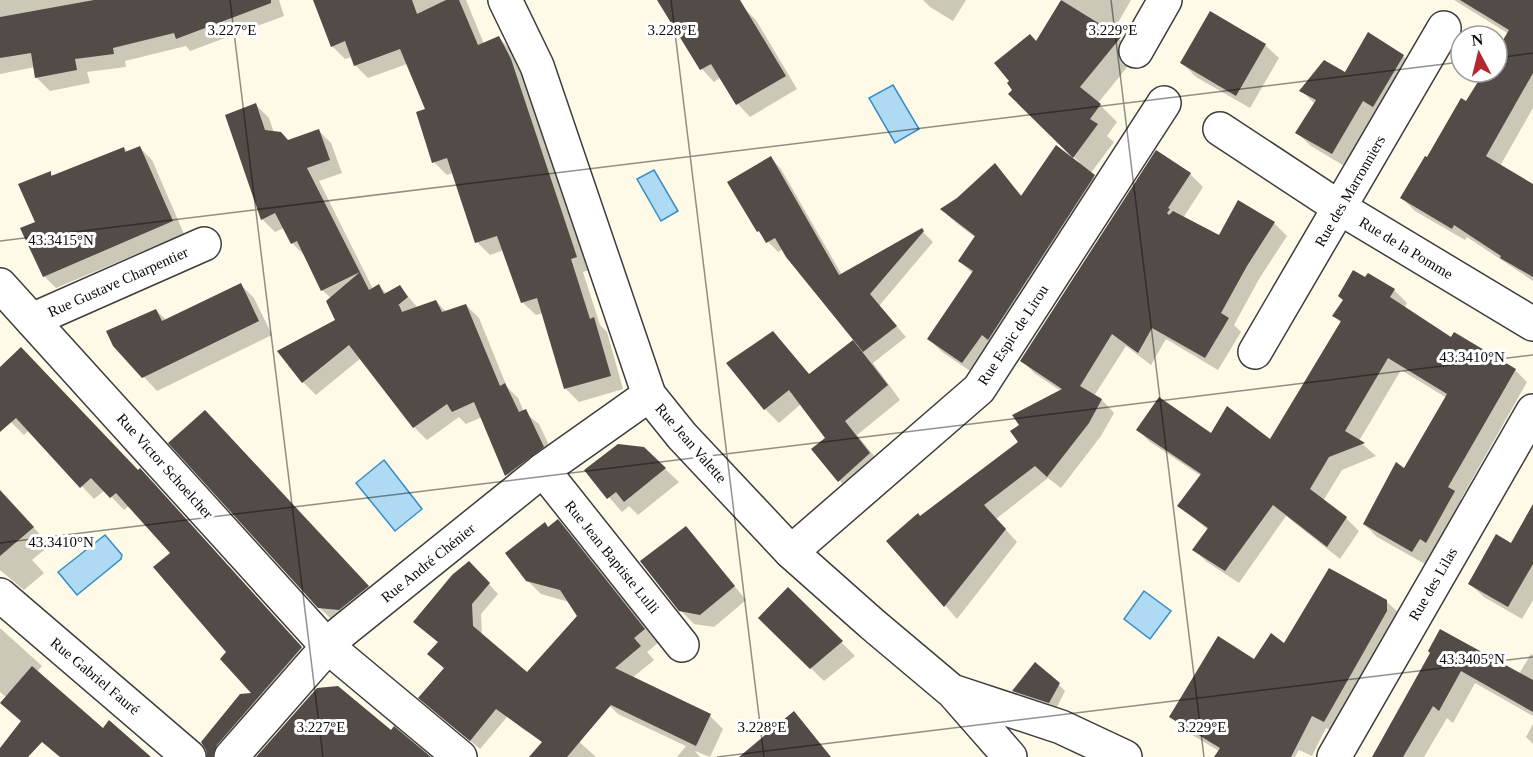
<svg xmlns="http://www.w3.org/2000/svg" width="1533" height="757" viewBox="0 0 1533 757" font-family="Georgia,serif">
	<rect width="100%" height="100%" fill="#fefae7"/>
	<g fill="#aedaf4" stroke="#378ec8" stroke-width="1.5">
		<polygon points="893,85 919,129 895,143 869,98"/>
		<polygon points="654,170 678,211 661,221 637,179"/>
		<polygon points="384,460 422,509 395,531 356,483"/>
		<polygon points="105,535 122,555 121,559 77,595 58,572"/>
		<polygon points="1144,591 1171,611 1150,639 1124,619"/>
	</g>
	<g fill="#0003">
		<polygon points="0,0 279,0 284,16 190,51 186,46 125,61 126,67 87,72 90,83 50,91 37,78 35,67 0,74"/>
		<polygon points="329,0 466,0 484,44 499,38 512,51 523,74 589,270 583,272 600,325 607,332 623,389 579,402 566,389 543,313 536,315 522,302 504,250 490,255 477,242 453,173 447,175 434,162 427,110 407,64 368,78 355,65 352,57 345,59 332,46"/>
		<polygon points="694,0 718,0 744,8 756,20 797,89 750,117 738,104 721,77 714,82 702,69 669,16"/>
		<polygon points="923,0 966,0 953,21 930,7"/>
		<polygon points="1062,0 1131,0 1112,33 1137,55 1098,103 1117,122 1107,136 1114,142 1090,174 1107,189 976,375 942,352 929,339 973,274 960,261 976,238 955,222 942,210 958,199 995,165 1022,196 1080,163 1010,94 1037,43"/>
		<polygon points="1454,0 1533,1 1533,108 1500,166 1533,186 1533,281 1467,237 1465,240 1415,211 1402,198 1467,103 1485,72 1497,72 1497,53 1509,34"/>
		<polygon points="1265,45 1279,58 1250,108 1196,77 1182,63"/>
		<polygon points="1403,56 1416,69 1346,167 1311,146 1297,133 1315,104 1301,90"/>
		<polygon points="256,105 269,118 274,133 288,142 318,130 331,143 342,173 319,181 373,289 379,286 387,294 400,287 418,308 436,301 446,312 466,305 479,318 507,387 518,398 524,412 539,424 556,460 519,488 507,475 482,417 466,424 459,417 427,440 414,427 361,358 316,395 303,382 337,320 332,299 322,290 305,256 292,243 284,228 275,232 262,219"/>
		<polygon points="124,148 128,152 140,148 152,160 184,234 56,288 44,276 50,173 54,176"/>
		<polygon points="771,158 781,169 842,275 921,230 933,242 879,306 906,337 873,363 900,400 857,435 883,467 852,495 813,449 827,438 801,404 779,423 765,409 728,363 773,333 810,375 860,346 783,249 778,252 758,231"/>
		<polygon points="1190,174 1203,187 1183,218 1220,237 1274,223 1287,236 1259,279 1234,325 1241,332 1218,370 1166,339 1151,365 1126,346 1094,396 1102,400 1114,413 1101,436 1061,488 1048,478 996,519 1017,542 957,619 889,541 1020,443 1061,391 1034,373 1022,360"/>
		<polygon points="1368,275 1394,290 1407,303 1404,308 1451,339 1515,370 1527,382 1461,499 1467,505 1439,554 1433,551 1425,564 1377,537 1364,524 1405,470 1447,398 1401,370 1359,441 1376,456 1342,470 1323,501 1346,518 1359,531 1340,559 1286,516 1239,583 1207,562 1194,550 1208,530 1179,505 1201,476 1150,442 1138,430 1270,441 1341,323 1334,316"/>
		<polygon points="241,285 254,298 272,335 157,391 114,345 156,310 166,320"/>
		<polygon points="0,369 153,482 314,661 230,757 209,757 208,751 254,694 173,553 129,506 124,510 105,490 94,499 29,430 24,435 11,422 0,410"/>
		<polygon points="218,426 381,600 333,621 319,607"/>
		<polygon points="644,449 679,482 638,515 629,506 622,512 586,471"/>
		<polygon points="0,495 18,511 50,545 32,560 44,573 24,590 0,570"/>
		<polygon points="1533,507 1533,600 1522,619 1484,597 1470,584 1512,545"/>
		<polygon points="558,521 571,535 658,643 647,652 654,660 632,678 710,716 723,729 710,757 695,751 700,757 677,757 686,746 618,714 605,701 578,617 569,602 541,594 527,580 548,528"/>
		<polygon points="686,528 746,600 714,627 694,624 680,610"/>
		<polygon points="469,563 498,594 481,614 482,636 554,698 527,732 507,717 480,749 430,707 445,669 429,654 439,643 415,622"/>
		<polygon points="788,589 855,656 824,681 760,618"/>
		<polygon points="1386,601 1400,614 1337,734 1326,728 1312,756 1299,750 1295,757 1216,757 1219,751 1184,730 1171,716 1255,661 1285,645"/>
		<polygon points="0,628 42,666 36,673 103,730 149,757 73,757 0,692"/>
		<polygon points="1432,653 1519,674 1531,654 1533,655 1533,716 1475,683 1453,723 1447,718 1424,757 1374,757"/>
		<polygon points="1059,685 1065,691 1056,709 1021,697 1014,691"/>
		<polygon points="1533,724 1533,744 1526,737"/>
		<polygon points="575,738 596,757 559,757"/>
	</g>
	<g fill="#524b47">
		<polygon points="94,0 271,0 271,3 176,39 174,33 113,48 114,54 75,59 77,70 35,78 31,53 0,58 0,17"/>
		<polygon points="313,0 412,0 417,14 446,0 459,0 478,45 499,36 511,59 577,257 571,259 590,319 594,317 611,376 564,389 537,298 521,303 497,236 475,243 447,158 432,163 416,112 425,109 400,49 354,66 345,41 331,47"/>
		<polygon points="657,0 740,0 786,76 736,105 711,64 700,70"/>
		<polygon points="1061,0 1121,37 1080,87 1101,104 1090,119 1098,124 1073,158 1008,94 1012,90 1007,83 1009,81 994,63 1030,34 1036,41"/>
		<polygon points="1460,0 1533,0 1533,73 1486,156 1533,184 1533,277 1500,258 1501,256 1454,225 1452,229 1400,198 1425,156 1427,157 1461,98 1466,101 1484,72 1497,72 1497,50 1509,30"/>
		<polygon points="1210,11 1266,44 1236,96 1180,63"/>
		<polygon points="1368,32 1404,55 1373,107 1363,101 1332,154 1295,133 1316,100 1299,91 1324,60 1345,72"/>
		<polygon points="256,103 265,130 281,132 288,140 319,129 330,160 307,168 369,290 379,284 384,294 400,285 408,297 397,306 399,305 402,312 436,300 442,312 466,304 500,386 505,383 519,412 526,409 544,447 505,476 474,402 452,412 447,404 413,428 349,345 302,383 277,351 335,320 326,301 360,272 321,291 297,241 291,244 275,213 261,220 225,115"/>
		<polygon points="1056,145 1095,175 988,340 982,335 962,363 927,339 973,271 958,261 975,236 940,209 957,198 995,163 1021,196"/>
		<polygon points="140,146 173,221 43,277 20,228 35,222 18,184 51,171 51,176 124,147 125,152"/>
		<polygon points="1156,150 1191,173 1168,208 1170,209 1167,213 1169,215 1173,211 1219,235 1238,200 1275,222 1247,266 1221,313 1229,318 1205,358 1152,328 1138,353 1112,334 1080,386 1102,399 1089,423 1047,477 1035,466 984,505 1006,529 944,607 886,541 918,513 920,516 1018,442 1010,431 1019,425 1012,415 1062,389 1020,361"/>
		<polygon points="771,156 839,275 922,228 924,231 870,294 897,326 863,352 786,257 775,238 766,243 759,231 757,232 727,182"/>
		<polygon points="1353,270 1365,277 1368,273 1395,289 1390,297 1451,337 1454,332 1516,369 1448,487 1455,491 1426,543 1420,539 1412,552 1363,524 1396,462 1404,468 1447,394 1388,358 1345,431 1365,443 1329,457 1310,489 1347,517 1327,547 1273,505 1225,571 1192,550 1208,528 1177,506 1201,474 1136,430 1159,397 1211,433 1227,406 1270,439 1341,321 1332,316 1343,300 1338,296"/>
		<polygon points="241,283 259,321 142,378 113,346 106,331 156,309 162,321"/>
		<polygon points="773,331 809,374 853,340 888,385 845,421 870,453 838,482 811,449 825,438 789,390 764,410 726,363"/>
		<polygon points="21,347 138,470 140,468 302,647 217,745 213,757 207,757 206,750 201,742 240,694 251,693 220,659 226,652 153,567 170,553 116,493 110,498 91,478 80,488 16,418 0,432 0,367"/>
		<polygon points="205,410 369,586 339,610 318,608 168,443"/>
		<polygon points="618,444 644,447 666,468 624,502 616,492 607,499 584,470"/>
		<polygon points="0,490 34,527 0,556"/>
		<polygon points="1533,504 1533,564 1508,607 1468,584 1496,534 1511,543"/>
		<polygon points="558,519 645,629 634,638 641,646 615,668 711,714 696,746 611,705 567,757 529,757 542,742 496,709 470,741 418,698 444,668 427,654 438,642 413,622 452,575 469,561 490,583 472,604 473,626 527,672 577,616 560,590 526,581 505,553 545,522 548,527"/>
		<polygon points="686,526 735,586 700,615 679,611 640,561"/>
		<polygon points="1329,568 1387,600 1387,611 1324,722 1312,716 1291,757 1214,757 1220,748 1169,717 1218,636 1254,659 1271,633 1284,643"/>
		<polygon points="788,587 843,641 810,669 758,618"/>
		<polygon points="1440,629 1533,680 1533,712 1461,671 1439,711 1433,706 1403,757 1372,757 1430,653 1428,651"/>
		<polygon points="1035,662 1060,683 1049,703 1012,691"/>
		<polygon points="32,666 103,728 109,720 151,757 60,757 42,742 28,757 0,757 0,748 21,721 0,703"/>
		<polygon points="338,686 391,730 394,726 431,757 256,757 317,688"/>
		<polygon points="794,711 831,757 739,757 771,730"/>
	</g>
	<g fill="none" stroke-linecap="round" stroke-linejoin="round">
		<g stroke="#3d3d3d" stroke-width="36">
			<g id="minor">
				<polyline points="505,0 537,66 649,395 682,436 791,552 871,623 953,692 1010,757"/>
				<polyline points="1136,51 1165,0"/>
				<polyline points="1220,129 1340,208 1533,324"/>
				<polyline points="0,285 328,647 460,757"/>
				<polyline points="32,320 204,244"/>
				<polyline points="1255,352 1444,28"/>
				<polyline points="543,470 682,645"/>
				<polyline points="791,552 979,389 1164,103"/>
				<polyline points="0,595 189,757"/>
				<polyline points="955,692 1061,727 1125,757"/>
				<polyline points="231,757 338,635 543,470 649,395"/>
				<polyline points="1334,757 1533,411"/>
			</g>
		</g>
		<use href="#minor" stroke="#fff" stroke-width="33"/>
	</g>
	<path fill="none" stroke="#0a0a0a" stroke-width="1.5" stroke-opacity="0.45" d="M230 0 323 757M671 0 764 757M1111 0 1204 757M1497 58 1533 53M0 241 1461 62M0 543 1533 355M717 757 1533 657"/>
	<g text-anchor="middle" stroke-width="6" stroke-linejoin="round" paint-order="stroke">
		<g font-size="15" fill="#0a0a0a" stroke="#fff">
			<text transform="translate(1350 191) rotate(-60)" y="5">Rue des Marronniers</text>
			<text transform="translate(1406 248) rotate(31)" y="5">Rue de la Pomme</text>
			<text transform="translate(118 282) rotate(-24)" y="5">Rue Gustave Charpentier</text>
			<text transform="translate(1013 335) rotate(-57)" y="5">Rue Espic de Lirou</text>
			<text transform="translate(691 443) rotate(49)" y="5">Rue Jean Valette</text>
			<text transform="translate(165 466) rotate(48)" y="5">Rue Victor Schoelcher</text>
			<text transform="translate(612 557) rotate(51)" y="5">Rue Jean Baptiste Lulli</text>
			<text transform="translate(428 563) rotate(-39)" y="5">Rue André Chénier</text>
			<text transform="translate(1433 584) rotate(-60)" y="5">Rue des Lilas</text>
			<text transform="translate(95 676) rotate(40)" y="5">Rue Gabriel Fauré</text>
		</g>
	</g>
	<g font-size="15" text-anchor="middle" fill="#0a0a0a" stroke="#fff" stroke-width="6" stroke-linejoin="round" paint-order="stroke">
		<text x="232" y="35">3.227°E</text>
		<text x="672" y="35">3.228°E</text>
		<text x="1113" y="35">3.229°E</text>
		<text x="61" y="245">43.3415°N</text>
		<text x="1472" y="362">43.3410°N</text>
		<text x="61" y="547">43.3410°N</text>
		<text x="1472" y="664">43.3405°N</text>
		<text x="321" y="732">3.227°E</text>
		<text x="762" y="732">3.228°E</text>
		<text x="1202" y="732">3.229°E</text>
	</g>
	<g transform="translate(1479 54) rotate(353)"><circle r="28" fill="#ffffff" stroke="#9d9d9d" stroke-width="1.5"/>
	<path d="M0-4.5L10 22L0 15L-10 22Z" fill="#b4272e"/>
	<text y="-9" font-size="16" font-weight="bold" text-anchor="middle" fill="#0a0a0a">N</text>
	</g>
</svg>
